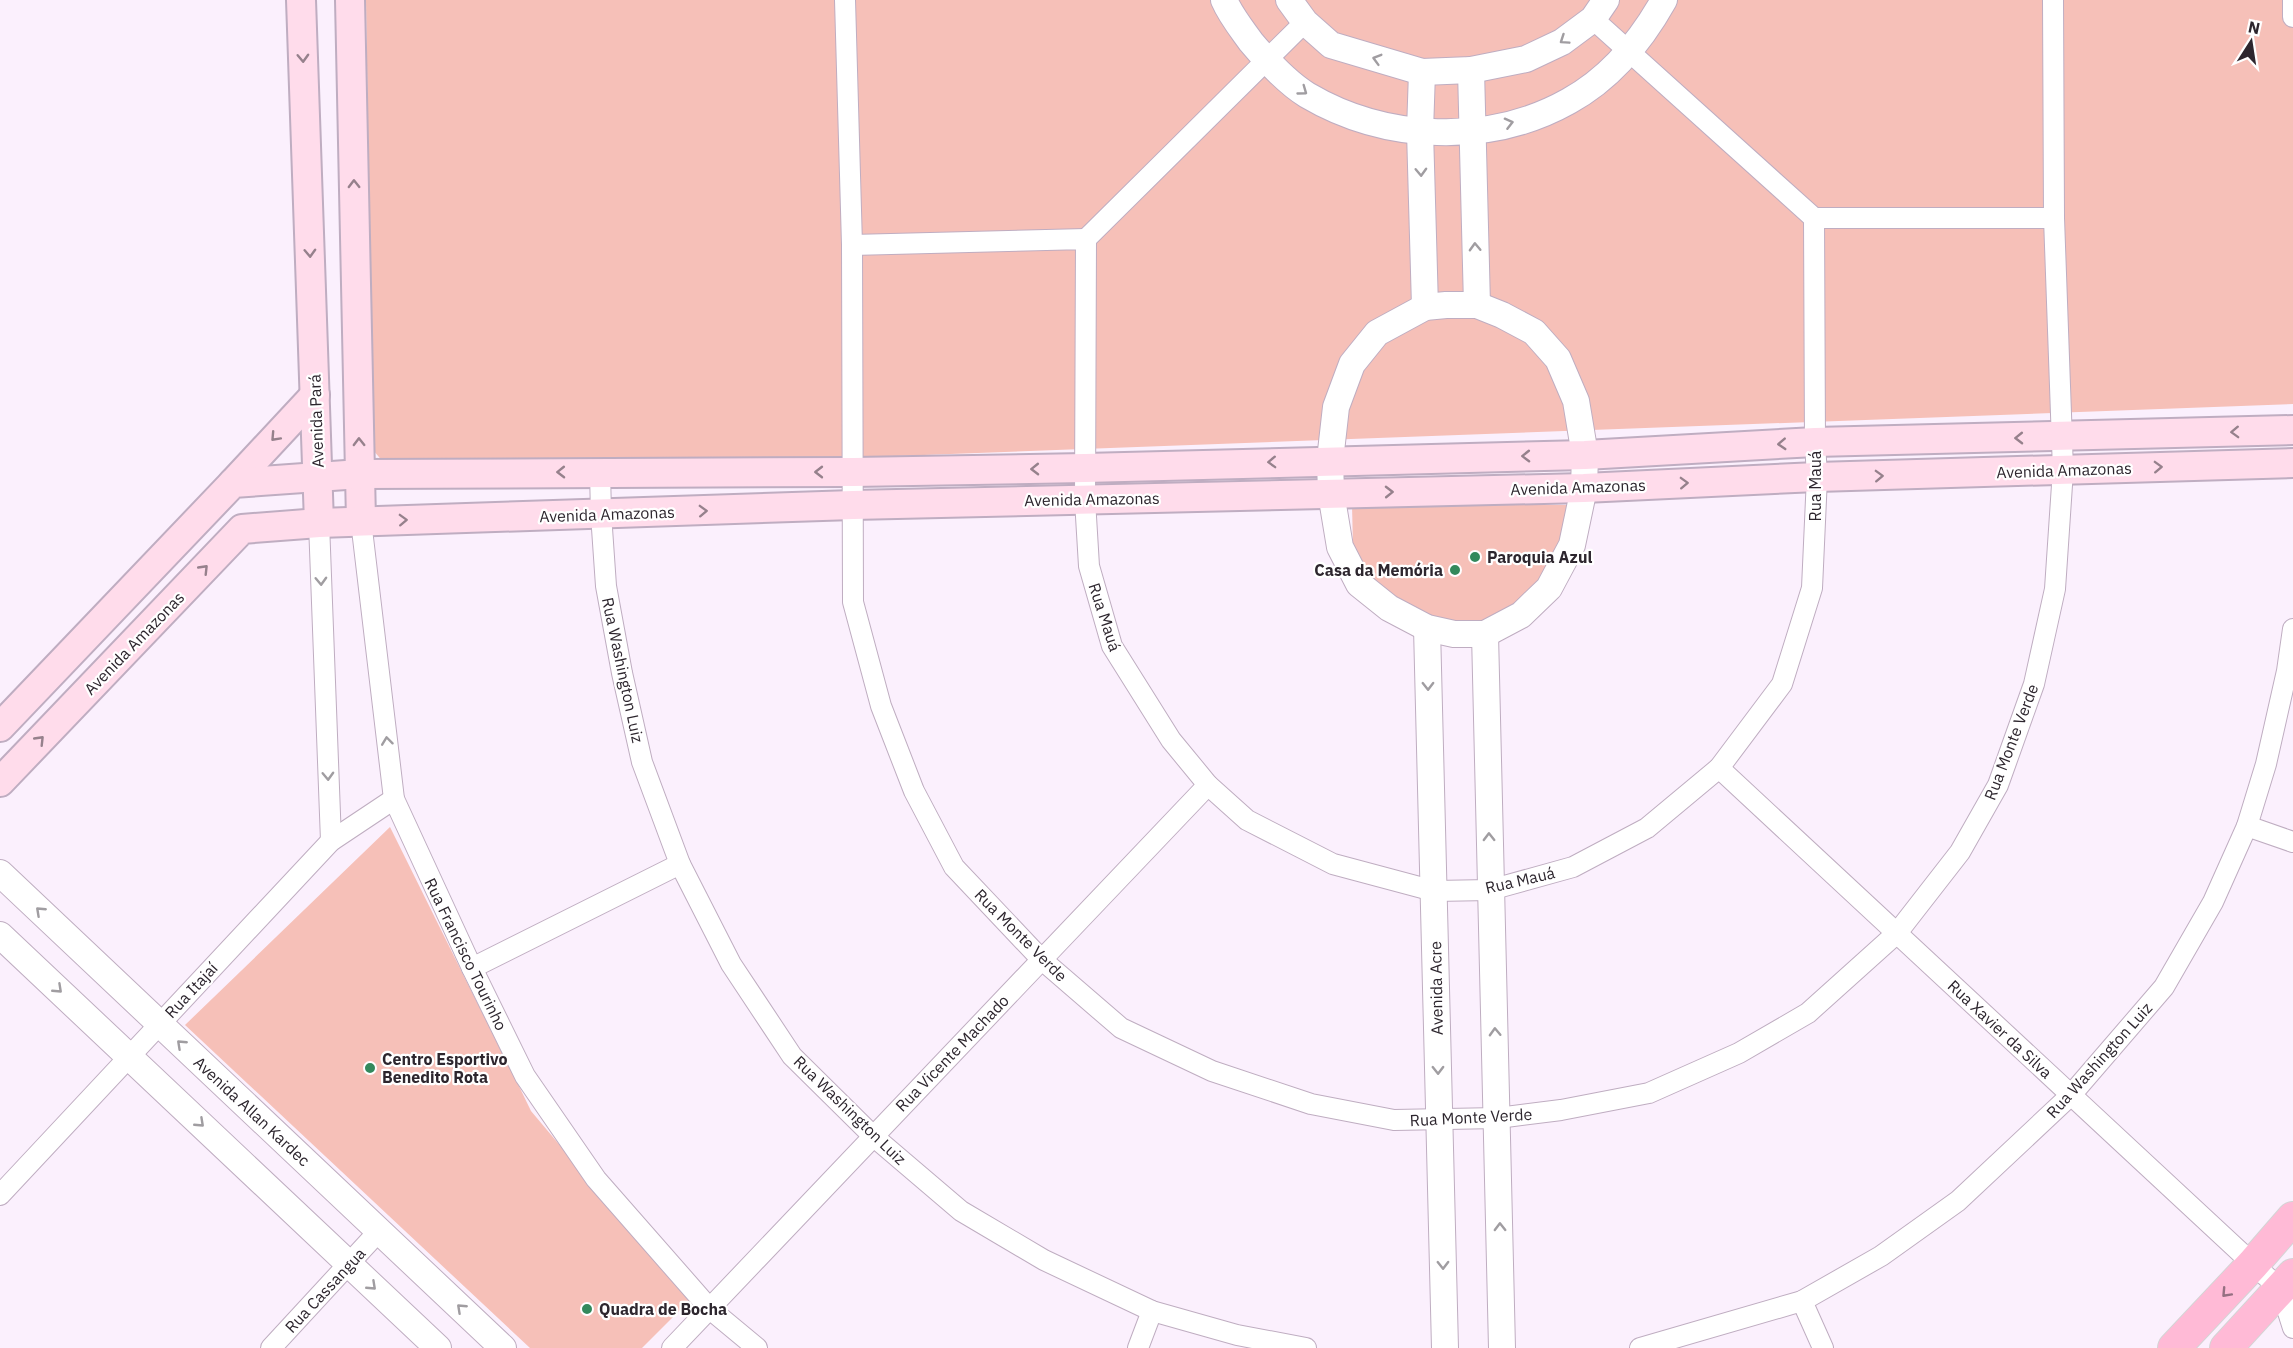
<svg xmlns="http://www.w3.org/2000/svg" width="2293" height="1348" viewBox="0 0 2293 1348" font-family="'IBM Plex Sans',sans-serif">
	<rect width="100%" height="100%" fill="#fbf0fd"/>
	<g fill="#f6c0b8">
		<polygon points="366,0 2293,0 2293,404 600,467 384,463 373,450"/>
		<polygon points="1352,505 1569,505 1565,537 1543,581 1516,608 1482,624 1428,621 1365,578 1353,546"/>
		<polygon points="390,827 509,1067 519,1076 516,1080 531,1111 690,1300 642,1348 530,1348 185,1025"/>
	</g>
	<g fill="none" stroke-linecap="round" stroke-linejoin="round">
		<g stroke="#bfadc1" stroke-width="22">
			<g id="minor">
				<polyline points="845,0 852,245 853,602 881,706 914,791 954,867 1041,959 1121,1028 1212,1071 1311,1104 1394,1120 1498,1118 1561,1110 1649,1093 1739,1053 1808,1013 1897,933 1960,852 1998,785 2034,684 2055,589 2063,470 2054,218 2053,0"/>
				<polyline points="2293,0 2293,17"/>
				<polyline points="1593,19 1814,218"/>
				<polyline points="1086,239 1305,22"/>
				<polyline points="852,245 1086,239 1085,500 1089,566 1112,646 1171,740 1208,785 1247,820 1333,864 1434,891 1490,890 1573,867 1647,828 1719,768 1782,684 1812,588 1817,477 1815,442 1814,218 2054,218"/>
				<polyline points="600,471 601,514 606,586 622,673 642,762 680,864 731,964 792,1056 873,1136 961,1211 1044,1260 1152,1311 1237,1335 1306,1348"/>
				<polyline points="361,521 394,799 472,968 525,1076 596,1179 710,1309 757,1348"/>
				<polyline points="319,523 331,841"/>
				<polyline points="1719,768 2281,1290 2293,1328"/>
				<polyline points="2247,826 2293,842"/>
				<polyline points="472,968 680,864"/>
				<polyline points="0,1195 331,841 394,799"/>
				<polyline points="1802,1301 1823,1348"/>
				<polyline points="271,1348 379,1231"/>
				<polyline points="672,1348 1208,785"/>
				<polyline points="1138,1348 1152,1311"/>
				<polyline points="1640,1348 1802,1301 1881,1256 1958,1201 2071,1095 2164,987 2213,902 2247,826 2266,764 2287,671 2293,629"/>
			</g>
		</g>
		<g stroke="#bfadc1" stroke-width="28">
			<g id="tertiary">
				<path d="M1224 0C1231 16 1241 28 1251 42 1267 61 1286 82 1307 95 1385 141 1489 146 1569 101 1611 78 1641 41 1664 0"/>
				<polyline points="1289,0 1305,22 1331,45 1422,72 1471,70 1526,59 1562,42 1593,19 1606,0"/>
				<polyline points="1471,70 1477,305"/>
				<polyline points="1422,72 1420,131 1425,307"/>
				<polygon points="1446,305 1477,305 1502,315 1534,332 1558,359 1576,401 1585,455 1584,488 1572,545 1549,588 1521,615 1485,634 1454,634 1427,628 1389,608 1359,584 1340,547 1331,493 1330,460 1336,407 1352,364 1377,333 1425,307"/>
				<polyline points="1427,628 1445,1348"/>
				<polyline points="1485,634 1502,1348"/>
				<polyline points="0,873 503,1348"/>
				<polyline points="0,935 438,1348"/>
			</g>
		</g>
		<g stroke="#bfadc1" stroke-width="32">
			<g id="secondary">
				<polyline points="301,0 319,523"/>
				<polyline points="350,0 361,521"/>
				<polyline points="233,483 315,395"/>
				<polyline points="0,727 233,483 360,474 853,472 1085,468 1585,455 1815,442 2293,430"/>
				<polyline points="0,782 242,529 319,523 853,505 1584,488 1817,477 2293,463"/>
			</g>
		</g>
		<g stroke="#d5d4d5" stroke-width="34">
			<g id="primary">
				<polyline points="2174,1348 2253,1264 2293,1218"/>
				<polyline points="2226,1348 2293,1275"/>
			</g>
		</g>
		<use href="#minor" stroke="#fff" stroke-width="20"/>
		<use href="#tertiary" stroke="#fff" stroke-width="26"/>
		<use href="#secondary" stroke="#ffdceb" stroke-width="28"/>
		<use href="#primary" stroke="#ffbad6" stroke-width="32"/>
	</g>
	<defs><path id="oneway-chevron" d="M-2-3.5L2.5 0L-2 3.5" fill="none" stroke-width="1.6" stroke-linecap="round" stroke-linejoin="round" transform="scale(1.5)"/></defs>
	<g stroke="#a09da1">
		<use href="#oneway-chevron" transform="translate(1564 40) rotate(146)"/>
		<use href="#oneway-chevron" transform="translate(1377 59) rotate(-164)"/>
		<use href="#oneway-chevron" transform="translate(1303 91) rotate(36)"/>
		<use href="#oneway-chevron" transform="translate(1509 123) rotate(-14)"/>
		<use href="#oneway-chevron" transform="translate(1421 172) rotate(88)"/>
		<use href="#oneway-chevron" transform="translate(1475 247) rotate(-92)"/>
		<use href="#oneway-chevron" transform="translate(321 581) rotate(88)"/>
		<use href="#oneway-chevron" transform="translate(1428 686) rotate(89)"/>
		<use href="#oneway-chevron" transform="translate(387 741) rotate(-97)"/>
		<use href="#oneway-chevron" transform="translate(328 776) rotate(88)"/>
		<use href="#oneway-chevron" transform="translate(1489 837) rotate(-91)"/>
		<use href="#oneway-chevron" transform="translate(40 911) rotate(-137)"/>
		<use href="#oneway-chevron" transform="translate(58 989) rotate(43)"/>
		<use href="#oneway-chevron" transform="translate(1495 1032) rotate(-92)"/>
		<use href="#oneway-chevron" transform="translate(181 1044) rotate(-137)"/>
		<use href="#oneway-chevron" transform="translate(1438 1070) rotate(89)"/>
		<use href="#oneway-chevron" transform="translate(200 1123) rotate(43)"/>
		<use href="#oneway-chevron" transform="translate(1500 1227) rotate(-91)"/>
		<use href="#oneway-chevron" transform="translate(1443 1265) rotate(89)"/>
		<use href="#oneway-chevron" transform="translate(372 1286) rotate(43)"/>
		<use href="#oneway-chevron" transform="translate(461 1308) rotate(-137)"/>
	</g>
	<g stroke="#96818c">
		<use href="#oneway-chevron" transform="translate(303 58) rotate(88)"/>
		<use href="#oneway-chevron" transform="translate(354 184) rotate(-91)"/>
		<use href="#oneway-chevron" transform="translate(310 253) rotate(88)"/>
		<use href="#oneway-chevron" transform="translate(2235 432) rotate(178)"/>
		<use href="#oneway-chevron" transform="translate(275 437) rotate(133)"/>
		<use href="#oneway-chevron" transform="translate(2019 438) rotate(179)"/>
		<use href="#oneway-chevron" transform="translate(359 442) rotate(-91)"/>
		<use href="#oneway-chevron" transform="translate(1782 444) rotate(177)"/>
		<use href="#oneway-chevron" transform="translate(1526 456) rotate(179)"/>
		<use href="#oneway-chevron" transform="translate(1272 462) rotate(178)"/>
		<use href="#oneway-chevron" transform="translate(2158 467) rotate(-2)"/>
		<use href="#oneway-chevron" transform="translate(1035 469) rotate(179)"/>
		<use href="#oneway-chevron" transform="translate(561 472) rotate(179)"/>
		<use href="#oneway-chevron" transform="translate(819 472) rotate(-180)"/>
		<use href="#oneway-chevron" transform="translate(1879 476) rotate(-2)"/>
		<use href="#oneway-chevron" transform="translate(1684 483) rotate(-2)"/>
		<use href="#oneway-chevron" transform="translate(1389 492) rotate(-1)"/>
		<use href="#oneway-chevron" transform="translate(703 511) rotate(-2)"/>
		<use href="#oneway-chevron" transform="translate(403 520) rotate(-2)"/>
		<use href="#oneway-chevron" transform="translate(204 569) rotate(-46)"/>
		<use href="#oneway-chevron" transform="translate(40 740) rotate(-46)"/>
	</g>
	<use stroke="#967082" href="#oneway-chevron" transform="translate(2226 1293) rotate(133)"/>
	<g fill="#33895c" stroke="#fff" stroke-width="2">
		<circle cx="1475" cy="557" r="6"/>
		<circle cx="1455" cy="570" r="6"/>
		<circle cx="370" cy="1068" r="6"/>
		<circle cx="587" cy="1309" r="6"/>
	</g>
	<g text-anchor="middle" stroke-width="4.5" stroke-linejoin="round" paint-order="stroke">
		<g font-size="16" fill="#2d262e" stroke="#fff">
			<text transform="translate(316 421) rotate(-92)" y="6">Avenida Pará</text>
			<text transform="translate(2064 470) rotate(-2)" y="6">Avenida Amazonas</text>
			<text transform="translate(1815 486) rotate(-90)" y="6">Rua Mauá</text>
			<text transform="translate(1578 487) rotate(-2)" y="6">Avenida Amazonas</text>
			<text transform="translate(1092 499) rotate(-1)" y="6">Avenida Amazonas</text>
			<text transform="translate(607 514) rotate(-2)" y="6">Avenida Amazonas</text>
			<text transform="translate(1105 617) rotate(72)" y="6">Rua Mauá</text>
			<text transform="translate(134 643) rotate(-46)" y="6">Avenida Amazonas</text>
			<text transform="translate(623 670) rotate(78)" y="6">Rua Washington Luiz</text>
			<text transform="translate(2011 742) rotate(-69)" y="6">Rua Monte Verde</text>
			<text transform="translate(1520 880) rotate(-13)" y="6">Rua Mauá</text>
			<text transform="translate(1021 935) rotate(45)" y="6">Rua Monte Verde</text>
			<text transform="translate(466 954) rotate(64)" y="6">Rua Francisco Tourinho</text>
			<text transform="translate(1436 988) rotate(-91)" y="6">Avenida Acre</text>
			<text transform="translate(191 990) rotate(-47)" y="6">Rua Itajaí</text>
			<text transform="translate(2000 1029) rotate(43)" y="6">Rua Xavier da Silva</text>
			<text transform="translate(952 1053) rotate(-46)" y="6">Rua Vicente Machado</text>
			<text transform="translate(2099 1060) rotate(-48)" y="6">Rua Washington Luiz</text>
			<text transform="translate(850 1110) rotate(44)" y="6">Rua Washington Luiz</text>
			<text transform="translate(252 1111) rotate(43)" y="6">Avenida Allan Kardec</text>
			<text transform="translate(1471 1117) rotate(-3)" y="6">Rua Monte Verde</text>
			<text transform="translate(325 1290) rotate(-47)" y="6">Rua Cassangua</text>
		</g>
		<g font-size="16" font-weight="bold" fill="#2d262e" stroke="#fff" text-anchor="start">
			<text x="1487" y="563">Paroquia Azul</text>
			<text x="1443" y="576" text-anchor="end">Casa da Memória</text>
			<text x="382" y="1065">Centro Esportivo<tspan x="382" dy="18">Benedito Rota</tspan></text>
			<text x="599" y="1315">Quadra de Bocha</text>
		</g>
	</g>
	<g transform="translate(2251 42) rotate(12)" stroke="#ffffff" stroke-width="4.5" paint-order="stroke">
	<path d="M0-4.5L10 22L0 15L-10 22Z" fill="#2d262e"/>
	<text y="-9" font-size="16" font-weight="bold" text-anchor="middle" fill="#2d262e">N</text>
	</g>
</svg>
